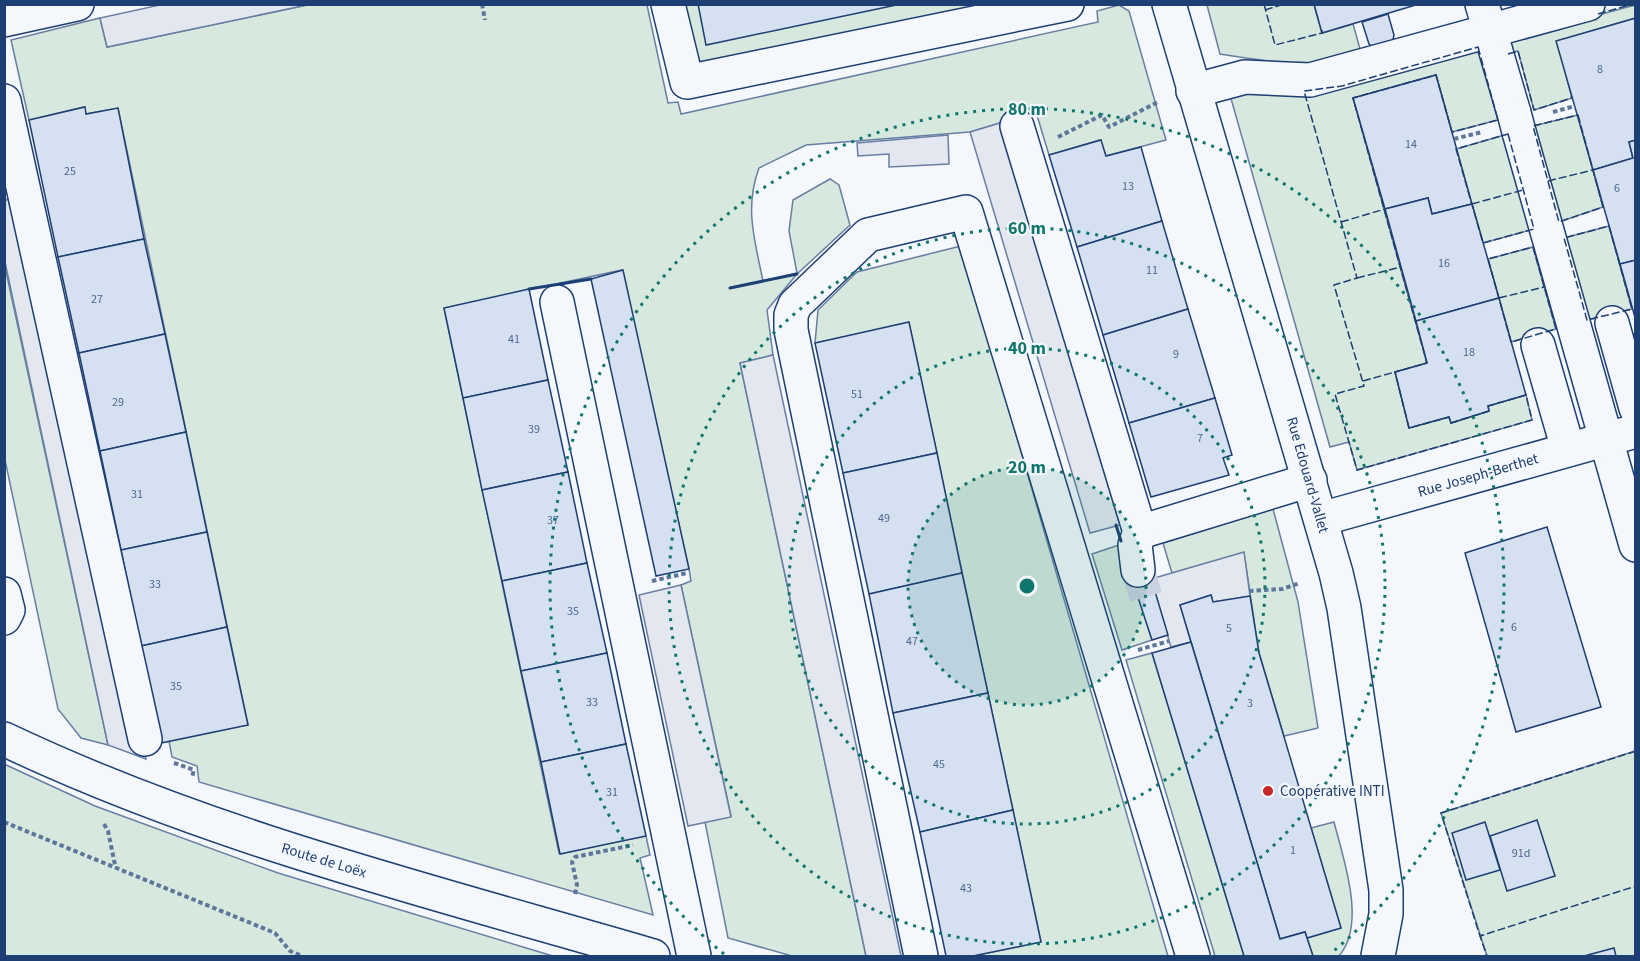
<svg xmlns="http://www.w3.org/2000/svg" width="1640" height="961" viewBox="0 0 1640 961" font-family="'Source Sans 3',sans-serif">
	<rect width="100%" height="100%" fill="#f4f7fb"/>
	<g fill="#d7e8df" stroke="#687fa3" stroke-width="1.5">
		<polygon points="682,4 1007,5 696,68"/>
		<path d="M307 5H647L668 103 678 102 681 114 1098 22 1097 11 1119 5 1129 11 1166 140 1106 156 1100 140 1049 155 1036 112 970 132 806 145 759 168C744 208 755 241 763 281L797 273 789 231 793 200 830 179 839 185 850 225 797 274 767 310 773 355 740 363 866 956H792L728 938 705 822 731 816 681 585 691 581 689 569 622 270 444 308 559 853 646 836 650 855 640 858 653 915 199 782 197 766 172 757 169 741 248 725 118 108 86 114 84 107 29 120 11 40 100 18 107 47Z"/>
		<path d="M1207 5H1314L1322 33 1353 24 1362 56C1315 71 1268 61 1220 54Z"/>
		<polygon points="1635,5 1635,18 1557,41 1572,98 1534,110 1518,51 1506,54 1503,41"/>
		<polygon points="1478,47 1498,120 1452,132 1436,75 1353,98 1427,363 1395,372 1409,427 1449,417 1451,423 1489,411 1488,406 1526,395 1532,420 1357,470 1349,442 1330,447 1230,95 1304,91"/>
		<polygon points="1578,115 1603,207 1559,222 1533,126"/>
		<polygon points="1508,134 1534,229 1483,243 1456,149"/>
		<polygon points="1609,226 1632,309 1587,320 1564,238"/>
		<polygon points="961,246 1168,956 973,956 1041,942 909,323 815,343 818,310 857,272"/>
		<polygon points="1533,247 1556,329 1511,342 1488,259"/>
		<polygon points="4,262 108,745 81,738 58,709 5,460"/>
		<polygon points="1273,509 1298,602 1318,728 1284,736 1259,653 1244,553 1172,573 1163,543"/>
		<polygon points="1122,544 1152,640 1122,650 1092,554"/>
		<polygon points="1152,653 1244,956 1215,956 1126,660"/>
		<polygon points="1635,751 1635,956 1487,956 1441,813"/>
		<polygon points="4,764 95,806 278,873 553,956 5,956"/>
		<path d="M1334 822C1343 858 1367 924 1339 956H1313L1307 938 1341 928 1311 828Z"/>
	</g>
	<g fill="#e3e8f0" stroke="#687fa3" stroke-width="1.5">
		<polygon points="160,5 160,4 307,5 107,47 100,18"/>
		<polygon points="1000,123 1120,525 1090,533 970,132"/>
		<polygon points="948,135 949,164 889,167 889,154 858,156 857,143"/>
		<polygon points="18,186 146,759 108,745 5,262 4,203"/>
		<polygon points="773,355 901,956 866,956 740,363"/>
		<polygon points="1244,552 1250,596 1213,602 1211,595 1180,605 1191,642 1171,647 1151,579"/>
		<polygon points="681,585 731,817 688,826 639,595"/>
	</g>
	<g fill="#d5e0f0" stroke="#1d3f73" stroke-width="1.5">
		<polygon points="698,4 901,4 706,45"/>
		<polygon points="1314,4 1419,4 1322,33"/>
		<polygon points="1388,14 1394,35 1392,44 1377,50 1369,44 1362,22"/>
		<polygon points="1636,18 1636,140 1629,142 1633,158 1593,170 1556,41"/>
		<polygon points="1436,75 1472,204 1432,214 1428,198 1385,209 1353,98"/>
		<polygon points="85,107 86,114 118,108 144,239 58,257 29,120"/>
		<polygon points="1101,140 1106,156 1141,147 1162,221 1077,247 1049,155"/>
		<polygon points="1636,140 1636,260 1620,264 1593,170 1633,158 1629,142"/>
		<polygon points="1428,198 1432,214 1472,204 1499,298 1416,321 1385,209"/>
		<polygon points="1162,221 1188,309 1103,335 1077,247"/>
		<polygon points="144,239 165,334 79,353 58,257"/>
		<polygon points="1636,260 1636,321 1620,264"/>
		<polygon points="623,270 689,569 656,576 591,279"/>
		<polygon points="529,289 548,380 463,398 444,308"/>
		<polygon points="1499,298 1526,395 1488,406 1489,411 1451,423 1449,417 1409,428 1395,372 1427,363 1416,321"/>
		<polygon points="1188,309 1215,398 1129,423 1103,335"/>
		<polygon points="909,322 937,453 843,473 815,343"/>
		<polygon points="165,334 186,432 100,451 79,353"/>
		<polygon points="548,380 568,472 482,490 463,398"/>
		<polygon points="1215,398 1232,455 1223,458 1229,475 1151,497 1129,423"/>
		<polygon points="186,432 207,532 121,550 100,451"/>
		<polygon points="937,453 962,573 869,594 843,473"/>
		<polygon points="568,472 587,563 502,581 482,490"/>
		<polygon points="1547,527 1601,707 1516,732 1465,553"/>
		<polygon points="207,532 227,627 141,646 121,550"/>
		<polygon points="587,563 607,653 521,671 502,581"/>
		<polygon points="1148,568 1168,635 1152,640 1130,573"/>
		<polygon points="962,573 988,693 893,713 869,594"/>
		<polygon points="1211,595 1213,602 1250,596 1259,653 1341,928 1307,938 1305,932 1280,939 1180,605"/>
		<polygon points="227,627 248,725 161,743 141,646"/>
		<polygon points="1191,642 1280,939 1305,932 1313,956 1244,956 1152,653"/>
		<polygon points="607,653 626,744 541,762 521,671"/>
		<polygon points="988,693 1013,810 920,832 893,713"/>
		<polygon points="626,744 646,836 560,854 541,762"/>
		<polygon points="1013,810 1041,942 973,956 946,956 920,832"/>
		<polygon points="1537,820 1555,876 1507,891 1490,836"/>
		<polygon points="1485,822 1500,870 1466,880 1452,833"/>
		<polygon points="1614,948 1616,956 1584,956"/>
	</g>
	<g fill="none" stroke-linecap="round" stroke-linejoin="round">
		<polyline stroke="#c9d2e0" stroke-width="33" stroke-dasharray="33 16" stroke-linecap="butt" points="1138,570 1146,597"/>
		<g stroke="#1d3f73" stroke-width="36">
			<g id="minor">
				<polyline points="668,4 687,82 1067,4"/>
				<polyline points="1169,4 1336,573 1344,608 1386,890 1386,914 1378,956"/>
				<polyline points="1482,4 1514,113"/>
				<polyline points="4,20 77,4"/>
				<polyline points="1193,91 1245,77 1310,80 1588,4"/>
				<polyline points="4,101 145,739"/>
				<polyline points="1017,126 1140,532 1310,480"/>
				<polyline points="1519,132 1636,545"/>
				<polyline points="557,302 694,956"/>
				<polyline points="1612,323 1636,408"/>
				<polyline points="1538,345 1568,449"/>
				<polyline points="1321,519 1636,431"/>
				<polyline points="1138,570 1135,545 1140,532"/>
				<polyline points="4,594 8,610 4,618"/>
				<path d="M4 739C210 837 434 892 653 956"/>
				<polyline points="921,956 791,330 791,315 795,305 868,235 966,212 1193,956"/>
			</g>
		</g>
		<g stroke="#5e769c" stroke-width="4" stroke-dasharray="4.5 3" stroke-linecap="butt">
			<polyline points="482,4 485,20"/>
			<polyline points="1553,112 1575,106"/>
			<polyline points="1058,137 1102,115 1109,127 1158,102"/>
			<polyline points="1454,139 1482,132"/>
			<polyline points="652,581 687,573"/>
			<polyline points="1249,591 1282,589 1300,583"/>
			<polyline points="1138,650 1169,641"/>
			<polyline points="174,763 194,770 192,777"/>
			<polyline points="4,822 275,933 290,951 302,956"/>
			<polyline points="104,824 108,831 115,865"/>
			<polyline points="575,894 577,885 572,862 575,857 633,845"/>
		</g>
		<use href="#minor" stroke="#f4f7fb" stroke-width="33"/>
		<g stroke="#1d3f73" stroke-width="36" stroke-linecap="butt">
			<polyline id="minor-bridge" points="1514,113 1519,132"/>
		</g>
		<use href="#minor-bridge" stroke="#f4f7fb" stroke-width="33"/>
		<g stroke="#1d3f73" stroke-width="1.5" stroke-dasharray="8 3" stroke-linecap="butt">
			<polyline points="1264,4 1275,45 1322,33 1322,30"/>
			<polyline points="1265,10 1284,4"/>
			<polyline points="1598,14 1633,4"/>
			<polygon points="1478,47 1498,120 1452,132 1436,75 1353,98 1427,363 1395,372 1409,428 1449,417 1451,423 1489,411 1488,406 1526,395 1532,420 1357,470 1335,394 1364,386 1334,285 1357,278 1304,91 1342,86"/>
			<polyline points="1508,54 1518,51 1534,110 1572,98 1571,96"/>
			<polygon points="1578,115 1603,207 1559,222 1533,126"/>
			<polygon points="1508,134 1534,229 1483,243 1456,149"/>
			<polyline points="1548,181 1593,170"/>
			<polyline points="1472,204 1523,190"/>
			<polyline points="1341,222 1385,209"/>
			<polygon points="1609,226 1632,309 1587,320 1564,238"/>
			<polygon points="1533,247 1556,329 1511,342 1488,259"/>
			<polyline points="1357,278 1401,267"/>
			<polyline points="1499,298 1544,287"/>
			<polyline points="1363,381 1395,372"/>
			<polyline points="1636,751 1441,813 1480,936 1636,886"/>
			<polyline points="1483,935 1480,936 1487,956"/>
		</g>
		<g stroke="#1d3f73" stroke-width="3">
			<polyline points="730,288 797,274"/>
			<polyline points="529,289 591,279"/>
			<polyline points="1116,525 1121,541"/>
		</g>
	</g>
	<circle cx="1027" cy="586" r="119" fill="#0f766e" fill-opacity=".12"/>
	<g fill="none" stroke="#0f766e" stroke-width="3" stroke-dasharray="3 6">
		<circle cx="1027" cy="586" r="119"/>
		<circle cx="1027" cy="586" r="238"/>
		<circle cx="1027" cy="586" r="358"/>
		<path d="M724 954A477 477 0 1 1 1330 954"/>
	</g>
	<circle fill="#c62828" stroke="#f4f7fb" stroke-width="2" cx="1268" cy="791" r="6"/>
	<g text-anchor="middle" stroke-width="4.5" stroke-linejoin="round" paint-order="stroke">
		<g font-size="12" fill="#4b6792">
			<text x="1600" y="73">8</text>
			<text x="1411" y="148">14</text>
			<text x="70" y="175">25</text>
			<text x="1128" y="190">13</text>
			<text x="1617" y="192">6</text>
			<text x="1444" y="267">16</text>
			<text x="1152" y="274">11</text>
			<text x="97" y="303">27</text>
			<text x="514" y="343">41</text>
			<text x="1469" y="356">18</text>
			<text x="1176" y="358">9</text>
			<text x="857" y="398">51</text>
			<text x="118" y="406">29</text>
			<text x="534" y="433">39</text>
			<text x="1200" y="442">7</text>
			<text x="137" y="498">31</text>
			<text x="884" y="522">49</text>
			<text x="553" y="524">37</text>
			<text x="155" y="588">33</text>
			<text x="573" y="615">35</text>
			<text x="1514" y="631">6</text>
			<text x="1229" y="632">5</text>
			<text x="912" y="645">47</text>
			<text x="176" y="690">35</text>
			<text x="592" y="706">33</text>
			<text x="1250" y="707">3</text>
			<text x="939" y="768">45</text>
			<text x="612" y="796">31</text>
			<text x="1293" y="854">1</text>
			<text x="1521" y="857">91d</text>
			<text x="966" y="892">43</text>
		</g>
		<g font-size="15" fill="#1d3f73" stroke="#f4f7fb">
			<text transform="translate(1308 475) rotate(74)" y="5">Rue Edouard-Vallet</text>
			<text transform="translate(1478 475) rotate(-16)" y="5">Rue Joseph-Berthet</text>
			<text transform="translate(324 860) rotate(17)" y="5">Route de Loëx</text>
		</g>
		<g font-size="15" fill="#1d3f73" stroke="#f4f7fb" text-anchor="start">
			<text x="1280" y="796">Coopérative INTI</text>
		</g>
	</g>
	<circle cx="1027" cy="586" r="9" fill="#0f766e" stroke="#f4f7fb" stroke-width="3"/>
	<g font-size="18" text-anchor="middle" font-weight="bold" fill="#0f766e" stroke="#f4f7fb" stroke-width="4.5" stroke-linejoin="round" paint-order="stroke">
		<text x="1027" y="115">80 m</text>
		<text x="1027" y="234">60 m</text>
		<text x="1027" y="354">40 m</text>
		<text x="1027" y="473">20 m</text>
	</g>
	<rect width="1640" height="961" fill="none" stroke="#1d3f73" stroke-width="12"/>
</svg>
